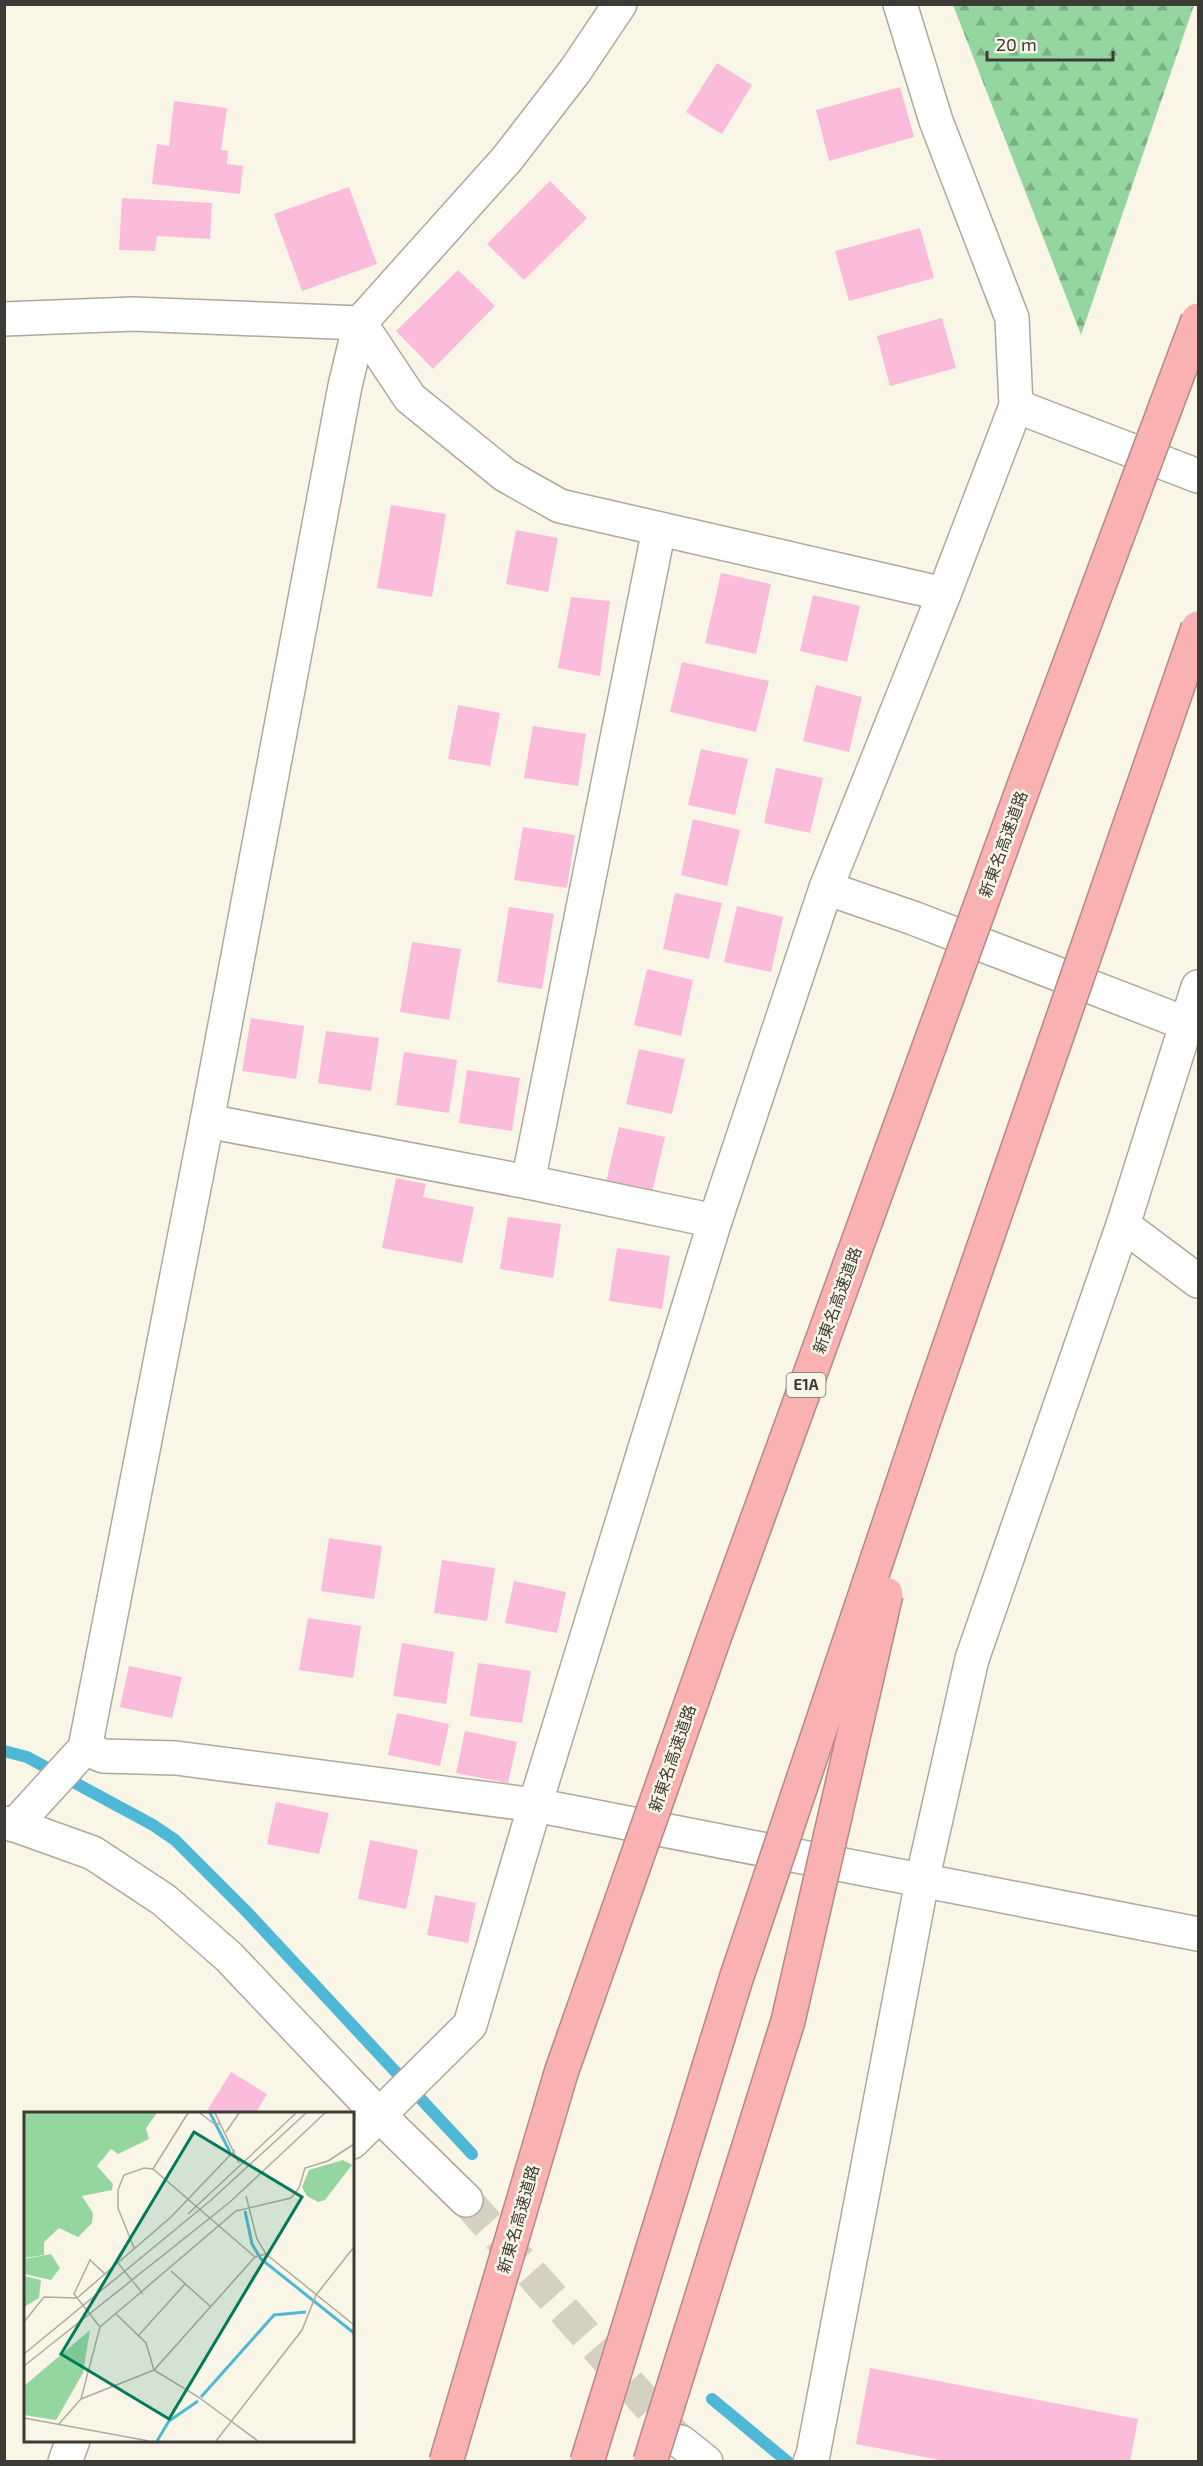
<svg xmlns="http://www.w3.org/2000/svg" width="1203" height="2466" viewBox="0 0 1203 2466" font-family="'Exo 2','Noto Sans JP',sans-serif">
	<defs>
		<pattern id="forest-firs" width="22" height="20" patternUnits="userSpaceOnUse" patternTransform="scale(1.5)"><rect width="22" height="20" fill="#95d6a0"/><path d="M5 1l3.5 6h-7zM16 11l3.5 6h-7z" fill="#7baf83"/></pattern>
	</defs>
	<rect width="100%" height="100%" fill="#faf6e7"/>
	<polygon fill="url(#forest-firs)" points="953,5 1194,5 1081,335"/>
	<g fill="none" stroke-linecap="round" stroke-linejoin="round">
		<g stroke="#50b8d7" stroke-width="12">
			<polyline points="4,1751 27,1757 153,1825 175,1840 247,1912 472,2154"/>
			<polyline points="712,2399 788,2462"/>
		</g>
	</g>
	<g fill="#fbbbdb">
		<polygon points="717,63 752,85 722,134 686,112"/>
		<polygon points="900,87 914,137 829,161 816,110"/>
		<polygon points="174,101 227,108 221,150 228,151 227,164 243,166 240,194 152,184 157,144 169,146"/>
		<polygon points="550,181 587,218 524,280 487,244"/>
		<polygon points="349,187 377,264 302,291 274,214"/>
		<polygon points="122,198 212,203 210,239 157,236 155,251 119,250"/>
		<polygon points="920,228 934,278 849,301 835,251"/>
		<polygon points="458,270 495,306 433,369 396,331"/>
		<polygon points="942,318 956,368 890,386 877,336"/>
		<polygon points="391,505 446,514 432,597 377,588"/>
		<polygon points="516,530 558,538 548,592 506,584"/>
		<polygon points="721,573 771,584 756,654 705,643"/>
		<polygon points="813,595 860,606 847,662 800,651"/>
		<polygon points="571,597 610,601 600,676 558,668"/>
		<polygon points="682,662 769,681 756,732 670,712"/>
		<polygon points="816,685 862,697 849,752 803,741"/>
		<polygon points="458,705 500,713 490,766 448,759"/>
		<polygon points="533,726 586,734 578,786 524,778"/>
		<polygon points="701,749 748,759 735,815 688,805"/>
		<polygon points="776,768 823,778 810,833 764,823"/>
		<polygon points="693,819 740,830 727,886 681,875"/>
		<polygon points="523,827 575,835 567,888 514,880"/>
		<polygon points="675,893 722,903 709,959 663,949"/>
		<polygon points="737,906 783,917 771,972 724,962"/>
		<polygon points="509,907 554,914 542,989 497,982"/>
		<polygon points="412,942 461,949 449,1020 400,1012"/>
		<polygon points="647,969 693,980 681,1036 634,1025"/>
		<polygon points="251,1018 304,1026 296,1079 242,1071"/>
		<polygon points="326,1031 379,1038 371,1091 318,1083"/>
		<polygon points="639,1049 685,1059 672,1114 626,1104"/>
		<polygon points="404,1052 457,1060 449,1113 396,1105"/>
		<polygon points="467,1070 520,1078 512,1131 459,1123"/>
		<polygon points="619,1127 665,1137 652,1192 606,1182"/>
		<polygon points="396,1178 426,1184 423,1197 474,1207 462,1263 382,1248"/>
		<polygon points="508,1217 561,1224 553,1278 500,1269"/>
		<polygon points="617,1248 670,1256 662,1309 609,1301"/>
		<polygon points="329,1538 382,1546 374,1599 321,1591"/>
		<polygon points="442,1560 495,1568 487,1621 434,1613"/>
		<polygon points="514,1581 566,1592 557,1633 505,1623"/>
		<polygon points="308,1618 361,1626 353,1678 299,1670"/>
		<polygon points="402,1643 454,1652 446,1704 393,1696"/>
		<polygon points="478,1663 531,1671 522,1723 470,1716"/>
		<polygon points="129,1666 182,1677 172,1718 120,1707"/>
		<polygon points="397,1713 449,1724 440,1766 388,1755"/>
		<polygon points="465,1731 517,1742 508,1783 456,1773"/>
		<polygon points="276,1802 329,1813 319,1854 267,1844"/>
		<polygon points="370,1840 418,1850 406,1909 358,1899"/>
		<polygon points="435,1895 476,1903 468,1943 427,1935"/>
		<polygon points="231,2072 267,2094 255,2114 205,2114"/>
		<polygon points="870,2368 1138,2419 1130,2462 950,2462 856,2444"/>
	</g>
	<g fill="none" stroke-linecap="round" stroke-linejoin="round">
		<polyline stroke="#d4d1c3" stroke-width="33" stroke-dasharray="33 16" stroke-linecap="butt" points="466,2200 680,2441"/>
		<g stroke="#adaa9b" stroke-width="36">
			<g id="street">
				<polyline points="900,4 936,121 1012,318 1016,406 1198,476"/>
				<polyline points="4,319 133,314 360,323"/>
				<polyline points="360,323 410,398 505,475 560,506 944,594"/>
				<polyline points="826,888 913,918 1187,1024"/>
				<polyline points="207,1121 528,1182 715,1221"/>
				<polyline points="528,1182 659,529"/>
				<polyline points="1123,1225 1198,1281"/>
				<polyline points="85,1748 103,1756 176,1758 535,1805 1198,1934"/>
				<polyline points="352,2142 470,2025 535,1805 715,1221 826,888 944,594 1016,406"/>
				<polyline points="466,2200 380,2116 229,1957 164,1900 93,1853 15,1825 85,1748 207,1121 345,386 360,323 507,159 575,71 620,4"/>
				<polyline points="681,2442 706,2462"/>
				<polyline points="65,2462 73,2440"/>
				<polyline points="810,2462 813,2455 922,1881 972,1659 1123,1225 1198,987"/>
			</g>
		</g>
		<g stroke="#adaa9b" stroke-width="36">
			<polyline id="secondary" points="4,1823 15,1825"/>
		</g>
		<use href="#street" stroke="#fff" stroke-width="33"/>
		<use href="#secondary" stroke="#fff" stroke-width="33"/>
		<g stroke="#b78886" stroke-width="36" stroke-linecap="butt">
			<g id="highway-bridge">
				<polyline points="446,2462 561,2073 714,1638 1025,783 1198,320"/>
				<polyline points="587,2462 736,1979 927,1411 1198,628"/>
				<polyline points="650,2462 788,2021 886,1594"/>
			</g>
		</g>
		<use href="#highway-bridge" stroke="#f9b1b1" stroke-width="33"/>
	</g>
	<g text-anchor="middle" stroke-width="5" stroke-linejoin="round" paint-order="stroke">
		<rect fill="#faf6e7" stroke="#75736a" stroke-width="1.5" x="786.5" y="1373" width="39" height="24" rx="4.5"/>
		<g font-size="15" font-weight="bold" fill="#3c3b35">
			<text x="806" y="1390">E1A</text>
		</g>
		<g font-size="16" fill="#3c3b35" stroke="#faf6e7">
			<text transform="translate(1003 844) rotate(-70)" y="6">新東名高速道路</text>
			<text transform="translate(837 1300) rotate(-70)" y="6">新東名高速道路</text>
			<text transform="translate(672 1758) rotate(-71)" y="6">新東名高速道路</text>
			<text transform="translate(518 2219) rotate(-74)" y="6">新東名高速道路</text>
		</g>
	</g>
	<g transform="translate(24 2112)">
		<rect width="330" height="330" fill="#faf6e7"/>
		<path d="M0 1H133L122 16 125 27 94 42 87 37 73 54 89 72 88 78 58 84 69 101 68 111 54 125 35 116 20 130V143L0 146ZM319 48 328 53 301 88 294 90 283 84 278 75 285 58ZM0 164 17 168 15 186 0 195ZM66 218 59 261 32 308 0 303V274Z" fill="#95d6a0"/>
		<path d="M27 142 36 156 27 168 0 162V147Z" fill="#95d6a0"/>
		<path fill="none" stroke="#50b8d7" stroke-width="3" d="M186 1 206 40M221 99 228 132 237 147 330 221M177 285 250 203 282 200M133 329 145 309 174 289"/>
		<path fill="none" stroke="#aeaba0" stroke-width="1.5" d="M176 1 189 11 197 12M191 1 215 51M202 20 215 1M129 57 164 1M222 84 233 127 242 142 330 213M164 102 272 1M110 136 94 96V78L100 63 120 56 129 57 231 145M94 151 119 182M147 159 187 195M92 202 122 231 130 258M0 210 20 185 53 186 147 105 211 38M76 215 212 99 267 86 275 76 281 56 304 49 330 32M114 224 161 172M0 242 186 89 282 1M0 254 206 90 301 1M130 258 173 284 234 329M57 287 130 258 231 145 242 142M0 306 125 329M34 313 57 287 76 215 50 182 66 148 81 162M192 329 278 218 292 183 330 135"/>
		<path fill="#007b59" fill-opacity="0.15" stroke="#007b59" stroke-width="3" d="M170 20 278 85 145 307 37 242Z"/>
		<rect width="330" height="330" fill="none" stroke="#3c3b35" stroke-width="3"/>
	</g>
	<rect width="1203" height="2466" fill="none" stroke="#3c3b35" stroke-width="12"/>
	<path d="M987 51v9h126v-9" fill="none" stroke="#3c3b35" stroke-width="3"/>
	<text x="996" y="51" font-size="18" fill="#3c3b35" stroke="#faf6e7" stroke-width="4.5" paint-order="stroke">20 m</text>
</svg>
